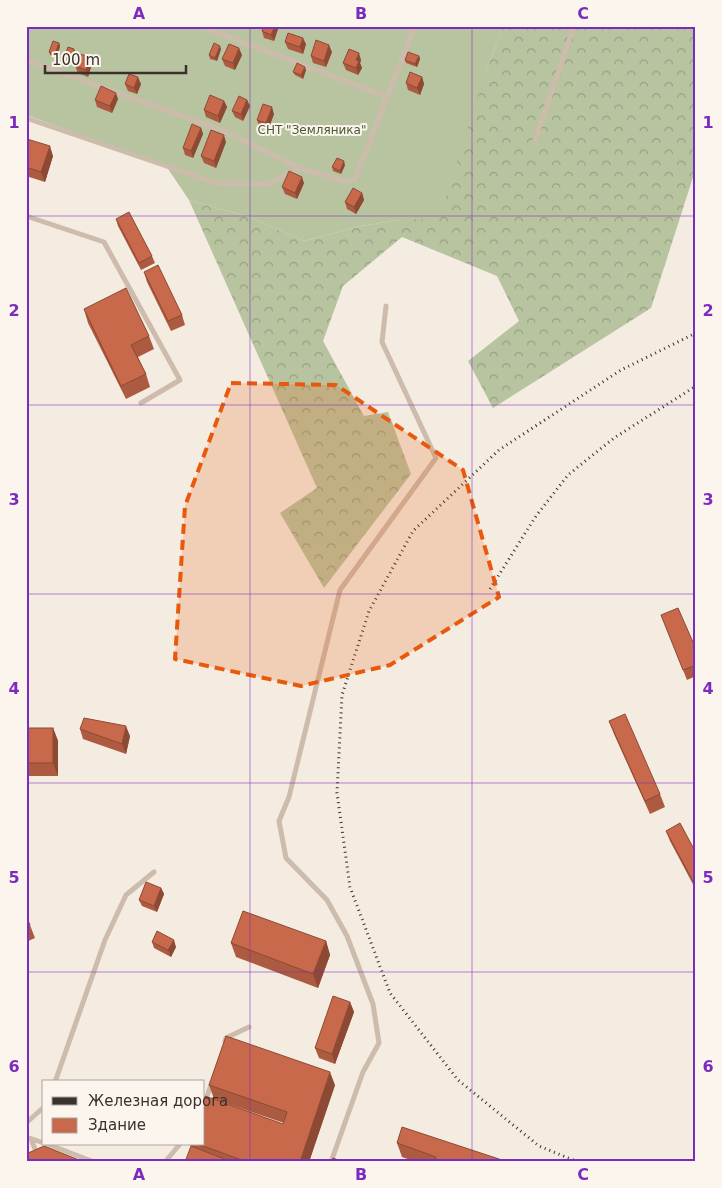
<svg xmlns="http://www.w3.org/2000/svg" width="722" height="1188" viewBox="0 0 722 1188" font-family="'DejaVu Sans',sans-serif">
	<defs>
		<pattern id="forest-crowns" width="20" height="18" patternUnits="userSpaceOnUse" patternTransform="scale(1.25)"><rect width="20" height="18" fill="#b8c4a0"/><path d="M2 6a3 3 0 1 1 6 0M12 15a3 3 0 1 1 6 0" fill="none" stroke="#97a083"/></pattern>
	</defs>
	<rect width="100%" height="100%" fill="#f4ebe1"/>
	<polygon fill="url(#forest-crowns)" points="503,26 696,26 696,168 651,308 493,408 468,361 519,321 497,276 402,237 343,286 323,341 364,416 388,412 411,474 324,588 280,513 317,488 189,200 252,218 304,241 361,226 400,220 485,74"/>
	<polygon fill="#b8c4a0" points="26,26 503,26 485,74 439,219 400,220 361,226 304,241 252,218 189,200 166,166 26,115"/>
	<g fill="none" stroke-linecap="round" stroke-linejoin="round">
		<g stroke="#cdbbac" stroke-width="5">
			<polyline points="200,26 387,97"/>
			<polyline points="26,60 224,131 299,168 347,182 355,179 415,26"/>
			<polyline points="26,118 216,183 269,184 299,168"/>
			<polyline points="535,140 574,26"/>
			<polyline points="26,216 104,242 180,380 141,403"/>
			<polyline points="225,1041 226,1038 249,1027"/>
			<polyline points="55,1082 105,940 126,895 154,872"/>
			<polyline points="204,1105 212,1082"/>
			<polyline points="26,1123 44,1107"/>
			<polyline points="26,1137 44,1143"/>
			<polyline points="31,1139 37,1154"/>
			<polyline points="47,1144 94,1162"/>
			<polyline points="165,1162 180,1144"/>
			<polyline points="331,1162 363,1072 379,1043 373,1004 347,936 327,900 286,858 279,821 289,797 340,590 436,458 382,342 386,306"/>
		</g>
		<g stroke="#3b302b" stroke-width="3" stroke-dasharray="1 4" stroke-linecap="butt">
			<polyline points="490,589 536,516 568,475 614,438 696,386"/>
			<polyline points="578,1162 539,1146 458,1080 390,993 350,887 337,793 342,695 369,611 413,531 499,450 621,370 696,333"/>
		</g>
	</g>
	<g fill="#ac5a40">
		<polygon points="264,26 277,26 278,29 274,41 264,38 262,31"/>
		<polygon points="285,42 306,44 303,54 288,49"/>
		<polygon points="59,43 60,46 57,58 50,55 49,52"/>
		<polygon points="74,49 75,52 71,64 65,62 64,58"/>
		<polygon points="221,49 217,61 210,59 209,55"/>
		<polygon points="332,52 326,67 313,63 311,56"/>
		<polygon points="242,55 235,70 225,66 222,59"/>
		<polygon points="419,56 420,59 417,67 406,63 405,60"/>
		<polygon points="90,57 92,64 88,77 78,73 75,66"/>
		<polygon points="361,60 360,63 362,68 358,75 346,70 343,63"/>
		<polygon points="306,70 303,79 295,75 293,72"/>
		<polygon points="422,77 424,84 420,95 408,90 406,83"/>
		<polygon points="125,84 141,84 137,94 128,91"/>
		<polygon points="118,99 112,113 97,107 95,100"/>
		<polygon points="247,100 250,106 243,121 235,117 232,111"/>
		<polygon points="224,101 227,107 220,123 206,117 204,110"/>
		<polygon points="274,114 268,130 259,126 257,120"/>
		<polygon points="201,128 203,134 193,158 185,155 183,148"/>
		<polygon points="26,140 53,156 45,182 26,176"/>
		<polygon points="226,142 216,168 204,163 201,156"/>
		<polygon points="345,165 341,174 333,171 332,167"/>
		<polygon points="304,183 297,199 285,194 282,187"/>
		<polygon points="362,193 364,200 356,214 347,209 345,202"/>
		<polygon points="116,219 152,256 155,263 141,270 118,226"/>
		<polygon points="144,272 182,315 185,325 171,331 147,282"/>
		<polygon points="84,309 149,336 154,349 138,357 146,374 150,387 126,399 88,323"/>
		<polygon points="661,615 696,649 696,676 687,680"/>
		<polygon points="609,721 660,794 665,807 650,814 614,734"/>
		<polygon points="26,728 53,728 58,741 58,776 26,776"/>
		<polygon points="80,729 130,736 126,754 83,739"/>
		<polygon points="666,831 696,853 696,890 670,841"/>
		<polygon points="161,888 164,894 157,912 142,906 139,900"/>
		<polygon points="26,916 30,925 35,938 26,942"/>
		<polygon points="326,941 330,955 318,988 236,957 231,943"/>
		<polygon points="152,942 176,947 171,957 154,948"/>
		<polygon points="350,1002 354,1012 335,1064 319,1058 315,1048"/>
		<polygon points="209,1085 335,1085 309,1162 185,1162 191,1147 190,1144 204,1144 283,1124 284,1123 214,1099"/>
		<polygon points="397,1143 502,1160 502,1162 416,1162 402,1157"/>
		<polygon points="26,1154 84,1162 26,1162"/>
	</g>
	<g fill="#8c4a34">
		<polygon points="275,26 277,26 278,29 274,41 271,35"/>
		<polygon points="303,38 306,44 303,54 300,47"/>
		<polygon points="59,43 60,46 57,58 55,54"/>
		<polygon points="329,45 332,52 326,67 324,61"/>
		<polygon points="220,46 221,49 217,61 215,58"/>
		<polygon points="239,48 242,55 235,70 233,63"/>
		<polygon points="74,49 75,52 71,64 70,60"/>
		<polygon points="359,53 361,60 360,63 362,68 358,75 356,68 356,60"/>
		<polygon points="419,56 420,59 417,67 415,64"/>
		<polygon points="90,57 92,64 88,77 86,70"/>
		<polygon points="305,67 306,70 303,79 301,75"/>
		<polygon points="138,77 141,84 137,94 134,88"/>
		<polygon points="422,77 424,84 420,95 417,88"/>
		<polygon points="116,93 118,99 112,113 110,106"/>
		<polygon points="247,100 250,106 243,121 241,114"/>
		<polygon points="224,101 227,107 220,123 218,116"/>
		<polygon points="272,107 274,114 268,130 266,123"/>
		<polygon points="201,128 203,134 193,158 191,151"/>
		<polygon points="224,135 226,142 216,168 214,161"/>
		<polygon points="50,146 53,156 45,182 41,172"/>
		<polygon points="344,161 345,165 341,174 340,171"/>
		<polygon points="302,177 304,183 297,199 295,193"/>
		<polygon points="362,193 364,200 356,214 354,207"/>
		<polygon points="126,726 130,736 126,754 122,744"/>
		<polygon points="53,728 58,741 58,776 53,763"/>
		<polygon points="161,888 164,894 157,912 154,906"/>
		<polygon points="174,940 176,947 171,957 168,950"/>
		<polygon points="326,941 330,955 318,988 313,974"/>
		<polygon points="350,1002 354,1012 335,1064 332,1054"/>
		<polygon points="330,1072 335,1085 309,1162 300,1162"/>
	</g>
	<g fill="#c8694b" stroke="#8c4a34">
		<polygon points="264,26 275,26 271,35 262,31"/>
		<polygon points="288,33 303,38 300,47 285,42"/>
		<polygon points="316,40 329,45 324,61 311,56"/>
		<polygon points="53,41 59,43 55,54 49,52"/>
		<polygon points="214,43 220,46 215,58 209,55"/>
		<polygon points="229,44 239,48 233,63 222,59"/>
		<polygon points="68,47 74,49 70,60 64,58"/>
		<polygon points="349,49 359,53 356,60 359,61 356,68 343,63"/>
		<polygon points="408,52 419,56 415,64 405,60"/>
		<polygon points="80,54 90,57 86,70 75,66"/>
		<polygon points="297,63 305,67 301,75 293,72"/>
		<polygon points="410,72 422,77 417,88 406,83"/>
		<polygon points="129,74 138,77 134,88 125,84"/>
		<polygon points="101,86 116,93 110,106 95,100"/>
		<polygon points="210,95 224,101 218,116 204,110"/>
		<polygon points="239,96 247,100 241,114 232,111"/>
		<polygon points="263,104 272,107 266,123 257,120"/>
		<polygon points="192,124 201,128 191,151 183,148"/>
		<polygon points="211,130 224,135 214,161 201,156"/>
		<polygon points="27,139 50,146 41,172 26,167"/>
		<polygon points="337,158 344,161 340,171 332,167"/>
		<polygon points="289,171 302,177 295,193 282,187"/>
		<polygon points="353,188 362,193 354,207 345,202"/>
		<polygon points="129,212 152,256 139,263 116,219"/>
		<polygon points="158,265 182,315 168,321 144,272"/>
		<polygon points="126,288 149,336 131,345 146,374 121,386 84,309"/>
		<polygon points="678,608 696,649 696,665 683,670 661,615"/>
		<polygon points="625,714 660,794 645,801 609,721"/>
		<polygon points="84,718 126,726 122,744 80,729"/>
		<rect x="26" y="728" width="27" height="35"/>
		<polygon points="680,823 696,853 696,887 666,831"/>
		<polygon points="146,882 161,888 154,906 139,900"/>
		<polygon points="243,911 326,941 313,974 231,943"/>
		<polygon points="26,916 30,925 26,927"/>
		<polygon points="157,931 174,940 168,950 152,942"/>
		<polygon points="333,996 350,1002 332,1054 315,1048"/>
		<polygon points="226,1036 330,1072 300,1162 247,1162 198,1144 204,1144 204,1099 205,1096 283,1124 287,1112 209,1085"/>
		<polygon points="402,1127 502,1160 501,1162 435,1162 436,1157 397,1143"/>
		<polygon points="44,1146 84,1162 56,1162 51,1160 45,1162 26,1162 26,1154"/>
		<polygon points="191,1146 232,1162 185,1162"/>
		<polygon points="333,1158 343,1162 331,1162"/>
	</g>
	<path fill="#e8590c" fill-opacity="0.2" stroke="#e8590c" stroke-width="4" stroke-dasharray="10 6" stroke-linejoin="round" d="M231 383 336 385 463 470 499 597 390 665 301 686 175 659 185 506Z"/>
	<path fill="none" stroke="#7b2cbf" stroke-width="1" stroke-opacity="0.55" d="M250 26V1162M472 26V1162M26 216H696M26 405H696M26 594H696M26 783H696M26 972H696"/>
	<g text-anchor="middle" stroke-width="4" stroke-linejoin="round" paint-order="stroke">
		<g font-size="12" fill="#4a5a2e" stroke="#fbf5ee">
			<text x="312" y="134">СНТ "Земляника"</text>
		</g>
	</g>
	<rect width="722" height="1188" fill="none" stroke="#fbf5ee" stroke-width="55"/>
	<rect x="42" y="1080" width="162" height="65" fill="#fbf5ee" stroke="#aea6a0"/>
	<rect x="52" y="1097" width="25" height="8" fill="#3b302b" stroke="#aea6a0"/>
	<text x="88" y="1106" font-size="15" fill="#3b302b">Железная дорога</text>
	<rect x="52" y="1118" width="25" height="15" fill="#c8694b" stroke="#aea6a0"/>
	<text x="88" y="1130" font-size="15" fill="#3b302b">Здание</text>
	<path d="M45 65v8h141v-8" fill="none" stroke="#3b302b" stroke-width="2.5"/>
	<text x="52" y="65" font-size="15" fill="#3b302b" stroke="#fbf5ee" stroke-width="4" paint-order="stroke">100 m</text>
	<rect x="28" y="28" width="666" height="1132" fill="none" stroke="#7b2cbf" stroke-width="2"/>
	<g font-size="16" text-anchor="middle" font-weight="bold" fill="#7b2cbf">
		<text x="139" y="19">A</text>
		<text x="361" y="19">B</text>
		<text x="583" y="19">C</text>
		<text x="14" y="128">1</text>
		<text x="708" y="128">1</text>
		<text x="14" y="316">2</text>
		<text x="708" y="316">2</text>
		<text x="14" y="505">3</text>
		<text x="708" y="505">3</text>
		<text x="14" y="694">4</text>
		<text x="708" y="694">4</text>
		<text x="14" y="883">5</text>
		<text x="708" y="883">5</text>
		<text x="14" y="1072">6</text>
		<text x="708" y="1072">6</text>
		<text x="139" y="1180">A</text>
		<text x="361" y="1180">B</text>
		<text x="583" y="1180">C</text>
	</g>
</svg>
